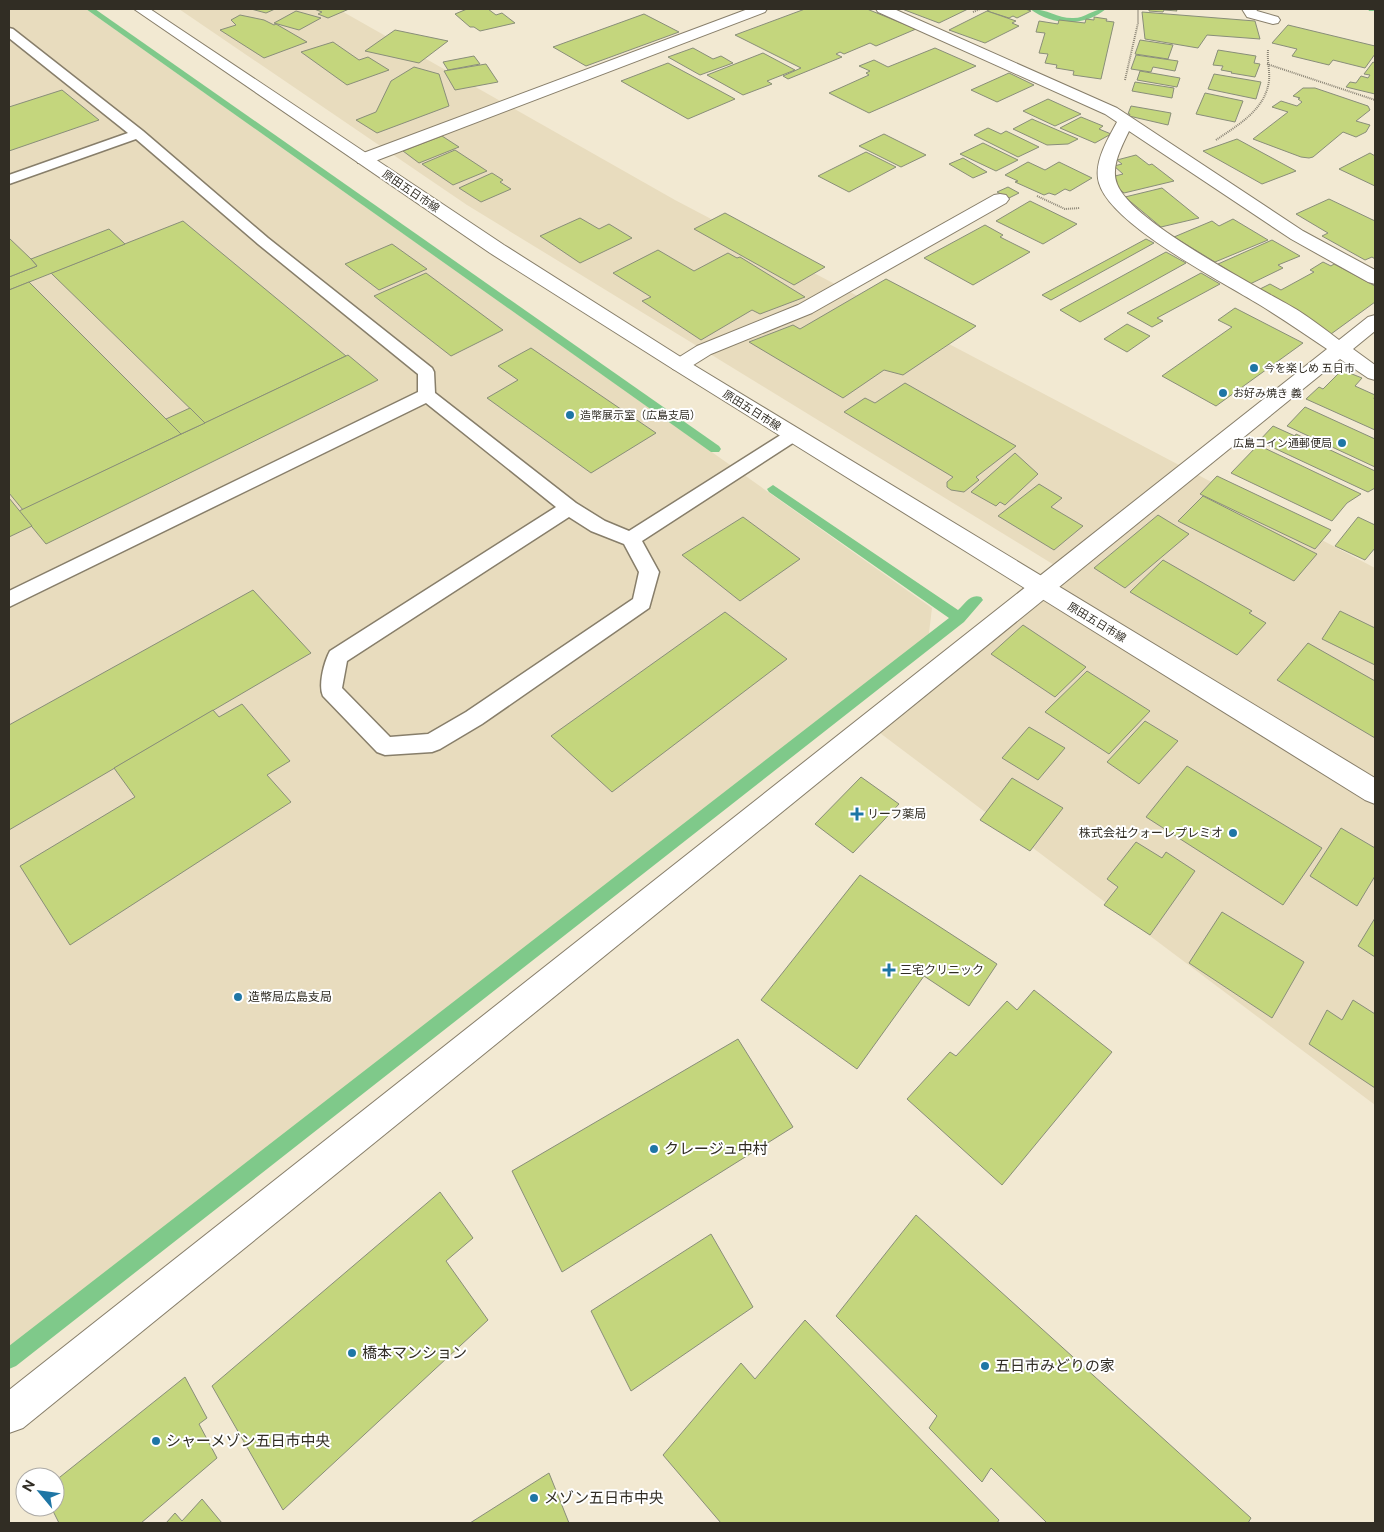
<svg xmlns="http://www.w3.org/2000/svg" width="1384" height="1532" viewBox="0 0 1384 1532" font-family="'Public Sans','Noto Sans JP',sans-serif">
	<rect width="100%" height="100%" fill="#f2e9d2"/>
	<g fill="#e8dcbe">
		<polygon points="9,9 86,9 932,608 928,641 9,1354"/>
		<polygon points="179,9 338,9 675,200 1375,568 1375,1105 868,724 1064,571 467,205"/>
	</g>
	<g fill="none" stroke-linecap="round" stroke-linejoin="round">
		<g fill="#7fc98a" fill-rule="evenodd">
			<polygon points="86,9 95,9 719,446 721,449 719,452 711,452"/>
			<path d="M1030 9C1045 8 1057 18 1072 18 1085 19 1093 8 1106 9 1084 27 1053 26 1030 9Z"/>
			<polygon points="1368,9 1375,9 1375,11 1369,11"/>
			<path d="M773 485 958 610C965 604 970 593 981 597L983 600 964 622 16 1366 9 1369V1346L949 618 769 492 767 489Z"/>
		</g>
	</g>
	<g fill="#c4d67d" stroke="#898e79">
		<polygon points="251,9 275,9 266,13"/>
		<polygon points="314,9 349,9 328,18 318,14 322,12"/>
		<polygon points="467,9 488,9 496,15 502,13 515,23 480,31 474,27 470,27 455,14"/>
		<polygon points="805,9 867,9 916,29 876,46 870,43 844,54 840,52 836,54 842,57 788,79 783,76 801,68 735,35"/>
		<polygon points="902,9 968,9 939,23"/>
		<polygon points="991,9 1025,9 1031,11 1017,18 1013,16 1009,18 987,11"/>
		<polygon points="1149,9 1176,9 1177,11 1164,10 1163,12 1149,11"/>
		<polygon points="296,11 321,18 299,30 274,23"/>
		<polygon points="987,11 1016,21 1012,23 1019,26 985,43 949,30"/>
		<polygon points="1142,12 1255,21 1260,39 1207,35 1198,48 1145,39"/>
		<polygon points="644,14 679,32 586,66 553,47"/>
		<polygon points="240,15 264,20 274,25 276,24 307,42 264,58 220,30 236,25 231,20"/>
		<polygon points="1094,17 1107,19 1106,21 1114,22 1101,79 1073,75 1074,71 1056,68 1057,65 1045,63 1048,54 1039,53 1045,33 1036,32 1039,21 1058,24 1059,20 1085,23 1086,19 1094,20"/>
		<polygon points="1288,25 1375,46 1375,54 1365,68 1333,60 1329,65 1292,56 1297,49 1272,43"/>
		<polygon points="395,30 448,41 419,63 365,51"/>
		<polygon points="1140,40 1173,45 1168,59 1135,54"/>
		<polygon points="333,42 359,60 368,57 389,70 347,85 301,52"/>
		<polygon points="693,48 713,59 721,56 733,63 700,75 668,57"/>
		<polygon points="935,48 976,66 869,113 829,93 869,75 866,73 870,71 859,66 874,60 888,67"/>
		<polygon points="1218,50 1256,56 1254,63 1260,64 1255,77 1231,73 1232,72 1221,70 1223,66 1213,65"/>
		<polygon points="763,53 795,70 767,81 772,84 743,95 707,75"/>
		<polygon points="1136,55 1178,61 1175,71 1153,67 1151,72 1131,69"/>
		<polygon points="474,56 480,64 448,70 443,62"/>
		<polygon points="1373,62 1375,63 1375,94 1346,87 1350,82 1356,83 1361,76 1368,78 1370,75 1364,74"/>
		<polygon points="668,63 735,99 688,119 621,81"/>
		<polygon points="486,64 498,82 455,90 444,71"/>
		<polygon points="414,67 439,74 449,106 377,133 356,120 376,112 391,81"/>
		<polygon points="1140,71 1180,78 1177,87 1137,80"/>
		<polygon points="1009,73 1034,85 997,102 971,90"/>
		<polygon points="1214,74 1261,82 1256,99 1208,89"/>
		<polygon points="1135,82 1174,88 1172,98 1132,91"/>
		<polygon points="1303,88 1315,88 1368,106 1370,110 1356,121 1370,125 1366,132 1356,137 1343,132 1313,157 1309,158 1301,157 1253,139 1288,112 1272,107 1281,101 1297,106 1302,102 1298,99 1300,98 1293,96"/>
		<polygon points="62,90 99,120 9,151 9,107"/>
		<polygon points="1205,93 1243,101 1235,122 1196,114"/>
		<polygon points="1048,99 1081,114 1055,126 1023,111"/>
		<polygon points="1131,106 1171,113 1168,125 1129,116 1130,114 1128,114"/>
		<polygon points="1081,117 1103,126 1099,129 1111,134 1095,143 1060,128"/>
		<polygon points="1032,119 1078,139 1068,144 1047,145 1013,129"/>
		<polygon points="988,128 1001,134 1006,131 1039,147 1018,157 974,135"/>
		<polygon points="884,134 926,155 901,167 859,146"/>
		<polygon points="442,136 459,147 419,163 403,151"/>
		<polygon points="1237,139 1296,171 1262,184 1203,151"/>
		<polygon points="983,143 1018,160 996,171 960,154"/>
		<polygon points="455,150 487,171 453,185 422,164"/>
		<polygon points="866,152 896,167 849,192 818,176"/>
		<polygon points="1370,153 1375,156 1375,186 1339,169"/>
		<polygon points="1136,155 1149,165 1152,164 1174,181 1124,193 1117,187 1115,176 1123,174 1114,166 1122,164 1117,160"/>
		<polygon points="963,158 987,172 973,178 949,164"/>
		<polygon points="1028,162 1045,170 1059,162 1092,178 1070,191 1065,189 1055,195 1049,193 1044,195 1015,182 1018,181 1005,175"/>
		<polygon points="492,173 503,180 500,182 511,189 481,202 459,188"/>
		<polygon points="1008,187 1019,193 1009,198 997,192"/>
		<polygon points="1162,188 1199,218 1161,227 1125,197"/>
		<polygon points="1329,199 1375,221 1375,259 1372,257 1365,260 1322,236 1328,233 1296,214"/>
		<polygon points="1030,201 1077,224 1043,244 996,221"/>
		<polygon points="725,213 825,267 794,285 694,229"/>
		<polygon points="580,218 599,229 609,224 632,238 580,263 540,236"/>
		<polygon points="1233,219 1268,240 1215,262 1174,237 1212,221 1219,226"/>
		<polygon points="183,221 346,356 205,423 51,273"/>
		<polygon points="985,225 1003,235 1000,237 1030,252 973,285 924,258"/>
		<polygon points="109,229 125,244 9,290 9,277 37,266 31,259"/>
		<polygon points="9,238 31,259 37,266 9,277"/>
		<polygon points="1146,239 1154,243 1051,300 1042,295"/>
		<polygon points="1272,240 1300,256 1278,265 1283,268 1250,284 1218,264"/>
		<polygon points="392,244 427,269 379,290 345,264"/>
		<polygon points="658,250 694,271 728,253 737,258 740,257 805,297 760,314 752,310 701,340 642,301 651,297 613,273"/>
		<polygon points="1166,252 1186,263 1080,322 1060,310"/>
		<polygon points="1323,262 1331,266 1334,264 1375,286 1375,302 1331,334 1260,289 1270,284 1281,290 1314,272 1310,270"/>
		<polygon points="426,273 503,330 451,356 374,296"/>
		<polygon points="1201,273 1220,284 1157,318 1163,321 1152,327 1127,313"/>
		<polygon points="886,279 976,326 903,375 884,370 843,398 749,342 793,325 800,329"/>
		<polygon points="29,282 181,434 23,510 9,493 9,290"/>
		<polygon points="1235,308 1303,343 1216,406 1162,376 1232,327 1218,320"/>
		<polygon points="1127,324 1150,336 1127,352 1104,339"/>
		<polygon points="531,348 656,433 591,473 487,398 518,380 498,366"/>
		<polygon points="348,355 378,380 46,544 19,511"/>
		<polygon points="1342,370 1362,378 1355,386 1375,395 1374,399 1375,400 1375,430 1306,399 1319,387 1323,389"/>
		<polygon points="905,383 1016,446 976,477 979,480 964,492 951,490 947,487 947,482 953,477 844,412 865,398 875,403"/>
		<polygon points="1305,407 1375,439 1375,467 1287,426"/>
		<polygon points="190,408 205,423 181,434 166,419"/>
		<polygon points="1273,426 1295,436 1296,434 1375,471 1375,488 1368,492 1259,441"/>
		<polygon points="1258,445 1361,494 1347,503 1332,521 1231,473"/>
		<polygon points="1015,453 1038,474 1005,505 1000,502 996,506 971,492"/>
		<polygon points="1217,476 1331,530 1315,549 1200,494"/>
		<polygon points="1039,484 1062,498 1051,507 1083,526 1054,550 998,516"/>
		<polygon points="1203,496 1317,554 1294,581 1178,521"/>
		<polygon points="9,498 32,526 9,537"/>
		<polygon points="1158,515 1189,534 1125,588 1094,568"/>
		<polygon points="743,517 800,559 740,601 682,555"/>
		<polygon points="1358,517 1375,525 1375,548 1365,560 1335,546"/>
		<polygon points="1163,560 1252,611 1249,613 1266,623 1237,655 1130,592"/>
		<polygon points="253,590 311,653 9,830 9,725"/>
		<polygon points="1340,611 1375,628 1375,665 1322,639"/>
		<polygon points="725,612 787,659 612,792 551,736"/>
		<polygon points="1023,625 1086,667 1055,697 991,654"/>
		<polygon points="1308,643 1375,681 1375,738 1277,680"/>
		<polygon points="1087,671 1150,711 1109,754 1045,712"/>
		<polygon points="242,704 290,761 267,775 291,802 70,945 20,866 135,797 114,768 213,710 219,717"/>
		<polygon points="1145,721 1178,741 1139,784 1107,762"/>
		<polygon points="1029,727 1065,748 1038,780 1002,758"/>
		<polygon points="1187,766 1322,848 1283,905 1146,817"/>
		<polygon points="861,777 899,804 853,853 815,824"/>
		<polygon points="1012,778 1063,808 1030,851 980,820"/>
		<polygon points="1341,828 1375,848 1375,876 1357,906 1310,876"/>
		<polygon points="1136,842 1162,858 1166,852 1195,871 1150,935 1104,905 1118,887 1107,879"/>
		<polygon points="860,875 997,964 969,1006 924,976 857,1069 761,1000"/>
		<polygon points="1222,912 1304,962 1272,1018 1189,963"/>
		<polygon points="1375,918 1375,957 1358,946"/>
		<polygon points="1034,990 1112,1052 1002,1185 907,1099 950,1052 956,1056 1007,1001 1017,1010"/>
		<polygon points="1353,1000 1375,1014 1375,1088 1309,1044 1327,1010 1342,1020"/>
		<polygon points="738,1039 793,1127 562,1272 512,1171"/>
		<polygon points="440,1192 473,1238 446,1261 488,1320 283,1510 212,1386"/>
		<polygon points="916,1215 1251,1518 1248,1523 1047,1523 991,1468 982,1482 929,1428 937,1416 836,1316"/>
		<polygon points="711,1234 753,1307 631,1391 591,1311"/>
		<polygon points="805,1320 999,1520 997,1523 721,1523 663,1455 741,1363 755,1379"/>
		<polygon points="185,1377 207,1418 199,1424 217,1458 141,1523 59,1523 51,1507 55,1507 55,1481"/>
		<polygon points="549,1473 569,1523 470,1523"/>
		<polygon points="202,1499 222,1523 166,1523 175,1513 182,1521"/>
	</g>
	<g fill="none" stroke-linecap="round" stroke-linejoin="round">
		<g stroke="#877e6a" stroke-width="3">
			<path id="service" d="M9 28 13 29 143 131 268 238 432 368 434 372 435 393 576 503 605 521 629 531 787 431 793 429 799 431 802 435 799 439 642 541 659 572 649 608 482 724 440 749 432 752 385 755 377 752 323 696C318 685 324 662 330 651L556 507 426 403 9 607V591L418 392V374L258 244 136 139 9 184V175L128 133 9 38ZM569 517 591 531 624 544 639 572 633 599 466 712 428 734 390 737 342 688 347 661Z"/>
		</g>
		<g stroke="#877e6a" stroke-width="2">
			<g id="minor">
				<polygon points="748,9 767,9 765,12 370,163 358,163 356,159 358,155"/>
				<path d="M876 9H894L1117 108 1303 231 1375 270V284L1368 282 1291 239 1129 131C1122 146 1110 167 1117 184 1131 222 1260 288 1299 311 1313 320 1326 330 1339 340L1368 317 1375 315V331L1353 349 1375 365V380L1368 378 1340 359 23 1428 9 1433V1390L1327 349C1305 334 1283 319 1260 305 1221 281 1111 225 1099 183 1093 163 1108 139 1117 122L1105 114 878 12Z"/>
				<polygon points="1242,9 1256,9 1257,11 1278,17 1280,20 1278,23 1273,24 1247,17"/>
				<polygon points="1000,194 1006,195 1009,199 1006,203 812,313 711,354 687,369 680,371 673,369 670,365 673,361 697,346 798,305 994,195"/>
			</g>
		</g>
		<g stroke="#877e6a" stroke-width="2">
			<polygon id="secondary" points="134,9 150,9 504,245 687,361 1375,778 1375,804 1365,800 673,369 490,253"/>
		</g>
		<g stroke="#8b8576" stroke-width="2" stroke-dasharray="1 1" stroke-linecap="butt">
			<polyline points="973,12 980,9"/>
			<polyline points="1267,64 1375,100"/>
			<polyline points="1125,80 1138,23 1138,9"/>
			<path d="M1216 140C1238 125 1265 110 1269 81 1270 71 1267 60 1268 50"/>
			<polyline points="1037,196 1065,209 1080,208"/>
		</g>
		<use href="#service" fill="#fff" fill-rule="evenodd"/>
		<use href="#minor" fill="#fff" fill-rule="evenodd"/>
		<use href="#secondary" fill="#fff" fill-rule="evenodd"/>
	</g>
	<g fill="#1e76a5" stroke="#fff" stroke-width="2">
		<circle cx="1254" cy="368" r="5"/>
		<circle cx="1223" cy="393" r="5"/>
		<circle cx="570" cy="415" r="5"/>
		<circle cx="1342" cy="443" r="5"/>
		<path d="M854.5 806.5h5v5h5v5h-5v5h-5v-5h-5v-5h5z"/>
		<circle cx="1233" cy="833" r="5"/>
		<path d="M886.5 962.5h5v5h5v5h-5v5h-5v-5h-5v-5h5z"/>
		<circle cx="238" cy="997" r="5"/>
		<circle cx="654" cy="1149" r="5"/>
		<circle cx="352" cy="1353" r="5"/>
		<circle cx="985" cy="1366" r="5"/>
		<circle cx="156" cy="1441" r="5"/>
		<circle cx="534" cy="1498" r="5"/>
	</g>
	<g text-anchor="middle" stroke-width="4" stroke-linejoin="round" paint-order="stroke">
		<g font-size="11" fill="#312d24" stroke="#fff">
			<text transform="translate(411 191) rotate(34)" y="4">原田五日市線</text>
			<text transform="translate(752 410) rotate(32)" y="4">原田五日市線</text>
			<text transform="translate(1097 622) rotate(31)" y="4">原田五日市線</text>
		</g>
		<g font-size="11" fill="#312d24" stroke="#fff" text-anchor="start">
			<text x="1264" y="372">今を楽しめ 五日市</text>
			<text x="1233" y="397">お好み焼き 義</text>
			<text x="580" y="419">造幣展示室（広島支局）</text>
			<text x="1332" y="447" text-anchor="end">広島コイン通郵便局</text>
		</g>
		<g font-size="12" fill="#312d24" stroke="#fff" text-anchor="start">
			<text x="867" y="818">リーフ薬局</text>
			<text x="1223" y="837" text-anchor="end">株式会社クォーレプレミオ</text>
			<text x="900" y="974">三宅クリニック</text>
			<text x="248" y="1001">造幣局広島支局</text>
		</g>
		<g font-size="15" fill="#312d24" stroke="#fff" text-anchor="start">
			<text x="664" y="1154">クレージュ中村</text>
			<text x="362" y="1358">橋本マンション</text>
			<text x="995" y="1371">五日市みどりの家</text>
			<text x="166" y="1446">シャーメゾン五日市中央</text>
			<text x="544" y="1503">メゾン五日市中央</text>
		</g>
	</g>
	<rect width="1384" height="1532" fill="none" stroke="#312d24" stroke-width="20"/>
	<g transform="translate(40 1492) rotate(299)"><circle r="24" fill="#ffffff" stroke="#adaba7"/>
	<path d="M0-4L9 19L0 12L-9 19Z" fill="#1e76a5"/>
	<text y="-8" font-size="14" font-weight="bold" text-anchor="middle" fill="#312d24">N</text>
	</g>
</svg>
